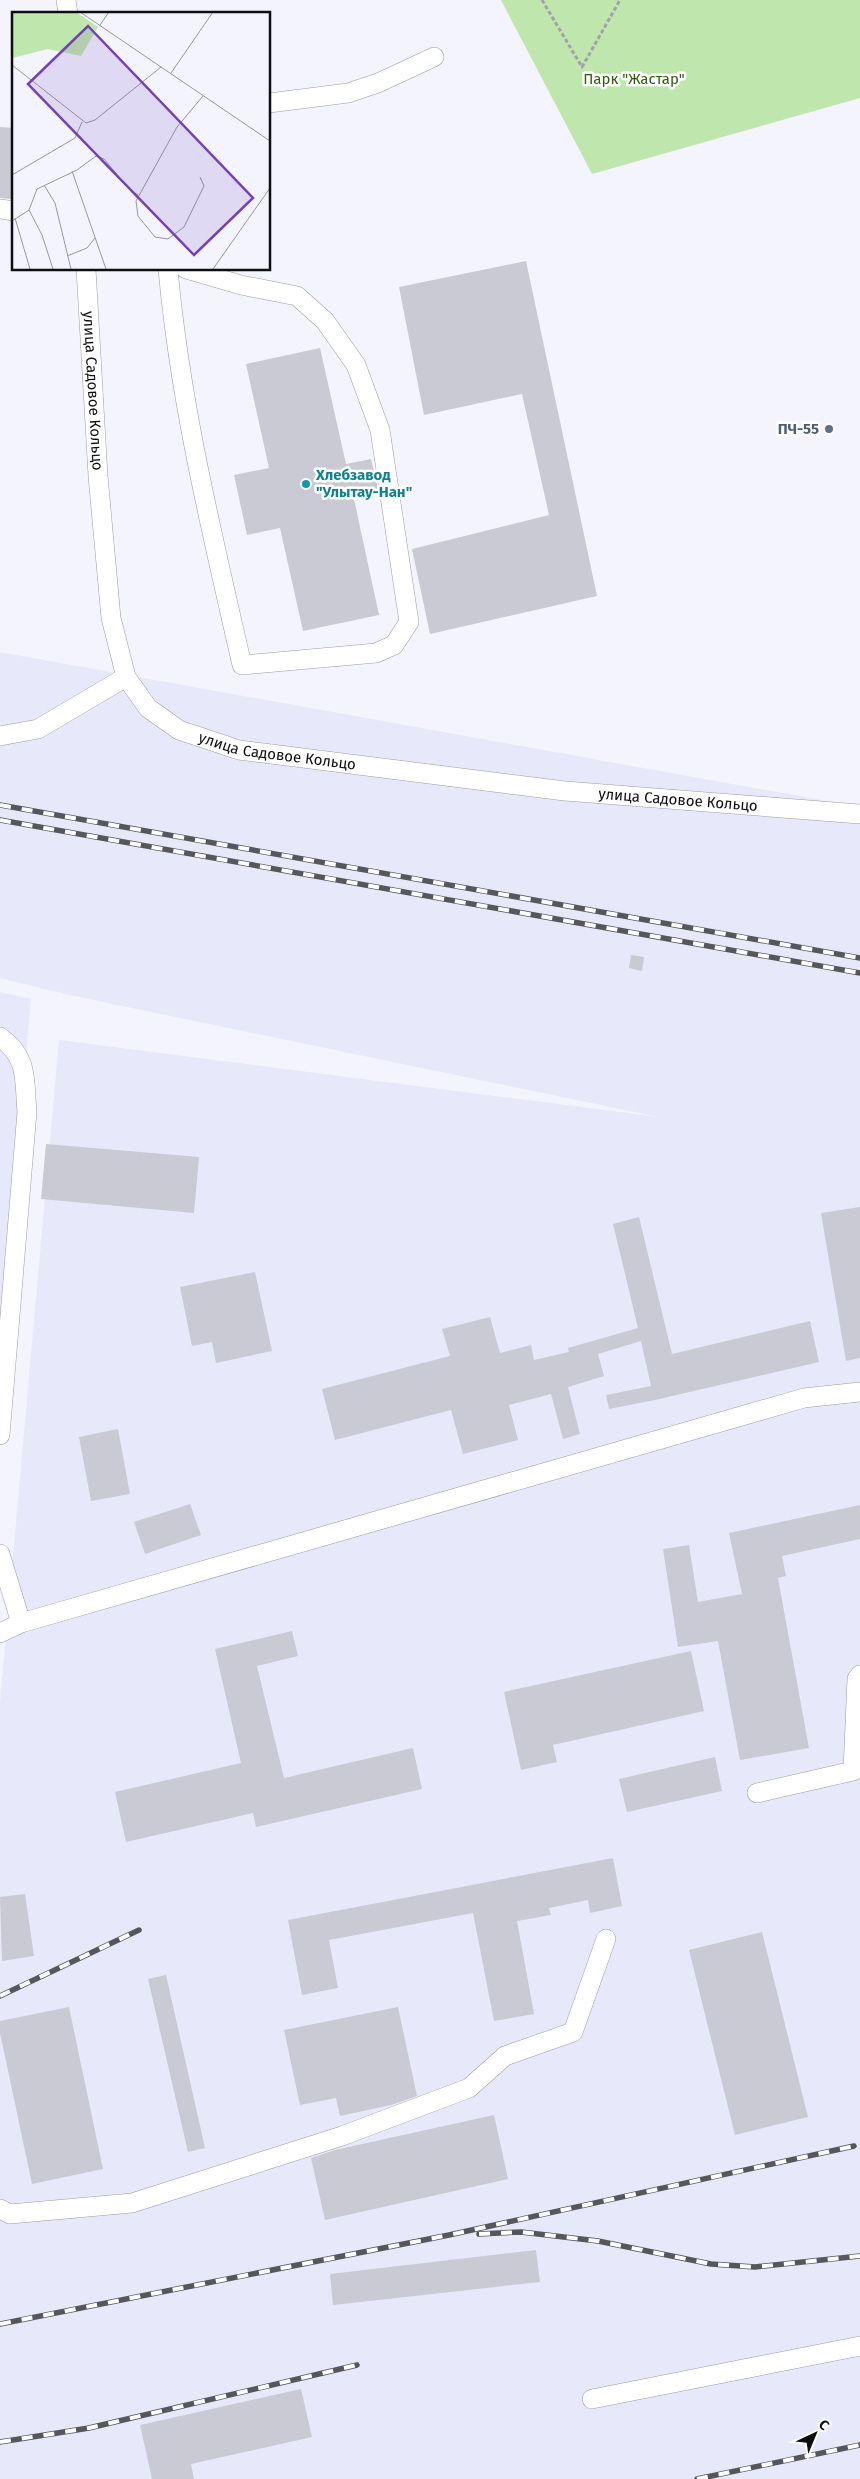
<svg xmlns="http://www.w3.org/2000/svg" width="860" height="2479" viewBox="0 0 860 2479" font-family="'Fira Sans',sans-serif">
	<rect width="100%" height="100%" fill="#f3f4fe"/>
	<g fill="#e7e9fa">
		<polygon points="0,652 860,807 860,2479 0,2479 0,1702 59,1040 659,1117 74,996 0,978"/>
		<polygon points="0,992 31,999 0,1345"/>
	</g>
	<polygon fill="#bfe6ad" points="501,0 860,0 860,98 592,174"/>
	<g fill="#c9cad3">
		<polygon points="0,127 14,128 12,199 0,198"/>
		<polygon points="526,261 597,596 430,634 412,549 549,515 522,394 424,415 399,287"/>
		<polygon points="320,348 346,464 371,459 378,489 378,493 354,499 379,615 303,631 280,528 247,535 234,475 269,468 246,364"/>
		<polygon points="631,955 644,957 642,971 629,968"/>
		<polygon points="46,1144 199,1157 194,1213 41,1199"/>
		<polygon points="860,1207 860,1358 846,1361 821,1213"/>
		<polygon points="639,1217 672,1354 810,1321 819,1362 655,1400 609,1409 606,1395 651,1386 641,1341 598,1354 604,1376 568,1387 580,1434 563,1439 551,1394 509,1405 518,1440 463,1454 451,1410 335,1440 322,1389 450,1356 442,1329 490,1317 500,1353 531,1345 534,1360 569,1352 568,1348 638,1328 613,1224"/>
		<polygon points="255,1272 272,1351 216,1363 212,1342 192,1346 180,1287"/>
		<polygon points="118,1429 130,1494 91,1501 79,1437"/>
		<polygon points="190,1504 201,1535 145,1554 134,1522"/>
		<polygon points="860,1505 860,1539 782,1556 786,1576 778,1578 809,1748 740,1760 718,1641 678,1647 663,1549 689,1545 698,1602 742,1594 729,1533"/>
		<polygon points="292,1631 298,1656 257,1666 284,1778 413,1748 422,1789 256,1827 253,1813 126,1842 115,1792 241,1763 215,1649"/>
		<polygon points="691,1651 704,1711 553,1745 557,1762 521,1770 504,1692"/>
		<polygon points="715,1757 722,1791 627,1812 619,1779"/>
		<polygon points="613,1858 622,1906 590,1913 588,1900 549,1908 551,1915 517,1921 534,2014 494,2021 473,1913 329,1940 338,1988 302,1995 288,1920"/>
		<polygon points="25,1894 34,1956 2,1961 0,1897"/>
		<polygon points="762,1932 808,2117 735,2135 689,1950"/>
		<polygon points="166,1975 205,2148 188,2152 148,1979"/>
		<polygon points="69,2007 103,2169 32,2184 0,2033 0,2021"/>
		<polygon points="398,2007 417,2096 391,2105 340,2116 336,2098 300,2105 284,2030"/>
		<polygon points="494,2115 508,2179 325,2220 311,2158 335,2150"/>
		<polygon points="536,2250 540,2282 333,2305 330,2274"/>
		<polygon points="301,2389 312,2437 191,2464 194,2479 152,2479 140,2425"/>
	</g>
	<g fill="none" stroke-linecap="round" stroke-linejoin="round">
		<g stroke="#9b9ca5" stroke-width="20">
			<g id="minor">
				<polyline points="66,0 68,14"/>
				<polyline points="269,103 348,93 378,83 434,57"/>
				<polyline points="0,209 14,211"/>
				<path id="s1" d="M86 269 98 476 111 618 126 677 148 708 179 730 239 750 565 791 860 814"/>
				<path d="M168 269C180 403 212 533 242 665L376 653 394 645 409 622 380 430 356 365 325 321 297 296 241 285 186 269"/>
				<polyline points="0,736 38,729 126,677"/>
				<path d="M0 1037C29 1058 24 1080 27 1112L0 1435"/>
				<polyline points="0,1554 21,1623"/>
				<polyline points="0,1633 21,1623 804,1398 860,1392"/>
				<polyline points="757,1793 853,1771 857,1679 860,1675"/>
				<polyline points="0,2209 10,2214 132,2203 342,2136 469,2088 505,2056 573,2032 606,1939"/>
				<polyline points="592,2399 860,2346"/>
			</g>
		</g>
		<polyline stroke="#a1a2a9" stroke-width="3" stroke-dasharray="4 2.5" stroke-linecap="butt" points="542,0 582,67 620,0"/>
		<use href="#minor" stroke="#fff" stroke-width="19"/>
		<g stroke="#56575c" stroke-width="5.5">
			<g id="rail">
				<polyline points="0,805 860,958"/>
				<polyline points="0,820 860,973"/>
				<polyline points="0,1996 139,1930"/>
				<polyline points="479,2234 521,2232 598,2241 711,2264 755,2267 860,2256"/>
				<polyline points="0,2324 449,2235 854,2146"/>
				<polyline points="0,2442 89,2428 357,2365"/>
				<polyline points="697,2479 860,2445"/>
			</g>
		</g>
		<use href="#rail" stroke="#fff" stroke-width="4" stroke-dasharray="11" stroke-linecap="butt"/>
	</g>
	<circle fill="#5c6f8a" stroke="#fff" stroke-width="2" cx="829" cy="429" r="5"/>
	<circle fill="#0f9aa8" stroke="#fff" stroke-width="2" cx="306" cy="484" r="5"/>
	<g text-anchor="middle" stroke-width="5" stroke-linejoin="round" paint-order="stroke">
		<g font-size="15" fill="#2d5d0a" stroke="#fff">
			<text x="634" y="84">Парк "Жастар"</text>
		</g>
		<g font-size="15" fill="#0e0e11" stroke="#fff">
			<text dy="5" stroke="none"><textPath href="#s1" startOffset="122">улица Садовое Кольцо</textPath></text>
			<text dy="5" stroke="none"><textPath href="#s1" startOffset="588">улица Садовое Кольцо</textPath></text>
			<text dy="5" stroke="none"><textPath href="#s1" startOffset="992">улица Садовое Кольцо</textPath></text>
		</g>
		<g font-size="15" font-weight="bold" fill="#4e5e75" stroke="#fff" text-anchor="end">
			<text x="819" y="434">ПЧ-55</text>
		</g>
		<g font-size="15" font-weight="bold" fill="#0d838f" stroke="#fff" text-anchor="start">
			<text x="316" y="480">Хлебзавод<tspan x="316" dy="17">"Улытау-Нан"</tspan></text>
		</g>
	</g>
	<g transform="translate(12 12)">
		<rect width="258" height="258" fill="#f3f4fe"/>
		<path d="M0 0H64L86 15 69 44 36 37 0 46Z" fill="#bfe6ad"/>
		<path fill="none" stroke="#97989f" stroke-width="1" d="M68 0 258 129M88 13 97 0M0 53 74 111 83 108 149 55M159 61 201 0M60 159 94 257M0 163 63 126 70 110M188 165 192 174 172 215 156 227 143 225 126 204 124 189 165 115 191 84M32 173 43 191 59 257M17 198 30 223 41 257M3 206 18 257M0 209 17 198 25 177 65 158 84 144 92 147 118 178 126 183M55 244 75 236 83 226M201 257 258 176"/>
		<path fill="#7240b7" fill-opacity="0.15" stroke="#7240b7" stroke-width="2.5" d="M76 14 241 186 182 243 16 72Z"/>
		<rect width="258" height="258" fill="none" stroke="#0e0e11" stroke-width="2.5"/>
	</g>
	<g transform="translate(815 2434) rotate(44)" stroke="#ffffff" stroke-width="4" paint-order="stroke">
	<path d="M0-4L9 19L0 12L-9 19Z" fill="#0e0e11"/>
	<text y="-8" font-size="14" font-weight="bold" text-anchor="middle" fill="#0e0e11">С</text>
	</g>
</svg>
